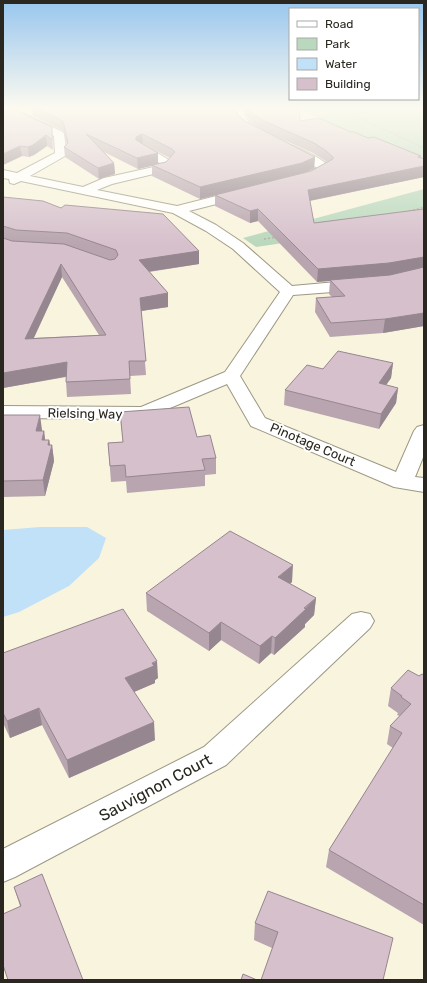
<svg xmlns="http://www.w3.org/2000/svg" width="427" height="983" viewBox="0 0 427 983" font-family="Rubik,sans-serif">
	<rect width="100%" height="100%" fill="#f9f4de"/>
	<g fill="#bad8bd">
		<polygon points="303,107 424,107 424,162 323,121 303,110"/>
		<polygon points="424,189 424,215 338,235 256,247 243,238"/>
	</g>
	<polygon fill="#c0e1f8" points="40,527 87,527 106,538 99,558 69,586 19,612 3,617 3,530"/>
	<g fill="none" stroke-linecap="round" stroke-linejoin="round">
		<g stroke="#9d9884" stroke-width="2">
			<g id="minor">
				<path d="M234 107H244C244 110 244 114 245 116 255 139 315 147 331 169L329 171 306 182H298L296 179 298 176 317 168C299 155 241 136 235 117 234 114 234 110 234 107Z"/>
				<polygon points="3,109 20,112 63,132 64,134 67,154 65,156 30,176 83,187 104,178 158,166 161,164 137,148 142,145 146,146 174,163 166,171 112,184 97,190 177,206 244,189 248,190 250,193 248,196 189,211 216,225 243,243 292,286 359,280 364,282 367,285 364,288 359,290 293,295 240,376 265,418 396,472 414,431 417,427 424,425 424,455 415,477 424,478 424,492 394,487 251,426 227,384 144,419 3,418 3,406 141,407 225,372 280,292 233,249 206,231 173,213 21,181 14,184 10,183 9,179 3,178 3,170 17,173 55,153 54,136 15,117 3,115"/>
				<polygon points="361,612 370,614 374,621 370,628 226,765 15,877 3,882 3,849 204,747 352,614"/>
			</g>
		</g>
		<polyline stroke="#b3af9e" stroke-width="1" stroke-dasharray="1.5 1.5" stroke-linecap="butt" points="348,107 355,116 424,148"/>
		<g stroke="#b3af9e" stroke-width="1.5" stroke-dasharray="2 2" stroke-linecap="butt">
			<polyline points="409,211 424,207"/>
			<polyline points="264,239 277,237"/>
		</g>
		<use href="#minor" fill="#fff" fill-rule="evenodd"/>
	</g>
	<g fill="#b8a5af" fill-rule="evenodd">
		<path d="M3 107H234L239 116 247 122 315 157 314 168 302 174 311 171 327 163 324 160 313 153 261 130 252 123 246 115 245 107H299L300 121 351 132 421 156V158L424 159V177L310 201 314 223 424 209V326L383 333 330 337 315 312 316 298 332 297 329 294 330 281 317 282 258 221 250 223 215 206V195L200 199 152 176V166L138 169 104 152 114 163 115 174 99 179 65 157 64 147 67 144 64 131 33 116 32 107 17 109H13L52 127 53 150 47 146 34 155 29 157 22 156 3 165ZM142 144H143L170 158 166 162 158 164Z"/>
		<path d="M3 197 61 208 199 251V264L149 272 168 293V307L141 311 146 375 130 376 131 394 67 397 66 382V377L3 388ZM62 277 99 335 33 338Z"/>
		<polygon points="393,363 391,378 386,385 398,388 396,403 379,429 284,405 285,390 323,369"/>
		<polygon points="120,412 197,437 216,458 216,474 205,475 205,486 127,493 126,481 111,482 108,443 123,442"/>
		<polygon points="3,415 42,430 42,431 44,431 45,440 49,440 50,445 52,445 54,461 45,496 3,497"/>
		<polygon points="292,582 290,584 316,598 314,615 305,624 305,627 274,655 271,653 259,664 221,640 209,651 147,611 146,593"/>
		<polygon points="3,653 158,678 155,680 155,683 134,692 155,740 69,778 42,725 10,738 3,723"/>
		<polygon points="424,675 424,925 326,867 329,850 393,748 387,744 390,726 400,716 397,715 398,713 388,706 391,688 419,676"/>
		<polygon points="14,887 83,980 20,906"/>
		<polygon points="255,923 393,938 272,948 254,940"/>
	</g>
	<g fill="#96868f">
		<polygon points="17,107 32,107 17,109"/>
		<polygon points="142,134 143,144 136,147 136,137"/>
		<polygon points="46,135 47,146 34,155 29,157 28,147"/>
		<polygon points="20,146 22,156 3,165 3,154"/>
		<polygon points="158,153 158,164 138,169 137,158"/>
		<polygon points="315,157 314,168 302,174 200,199 200,187"/>
		<polygon points="114,163 115,174 99,179 98,168"/>
		<polygon points="424,166 424,177 308,201 308,190"/>
		<polygon points="258,209 258,221 250,223 250,211"/>
		<polygon points="199,251 199,264 139,273 139,260"/>
		<polygon points="424,257 424,269 388,276 317,282 318,269"/>
		<polygon points="61,264 62,277 27,353 25,339"/>
		<polygon points="168,293 168,307 141,311 140,298"/>
		<polygon points="424,313 424,326 383,333 385,319"/>
		<polygon points="67,362 69,376 3,388 3,373"/>
		<polygon points="393,363 391,378 377,398 379,383"/>
		<polygon points="398,388 396,403 379,429 381,414"/>
		<polygon points="40,415 42,430 38,447 36,431"/>
		<polygon points="44,431 46,447 42,440"/>
		<polygon points="49,440 51,449 52,445 54,461 45,496 43,480 48,445"/>
		<polygon points="293,565 292,582 277,594 278,577"/>
		<polygon points="316,598 314,615 305,624 305,627 274,655 275,638"/>
		<polygon points="221,622 221,640 209,651 209,633"/>
		<polygon points="272,636 271,653 259,664 260,646"/>
		<polygon points="157,661 158,678 155,680 155,683 127,695 125,678"/>
		<polygon points="39,708 42,725 10,738 7,721"/>
		<polygon points="154,722 155,740 69,778 67,760"/>
	</g>
	<g fill="#d6c0cc" stroke="#96868f" fill-rule="evenodd">
		<polygon points="3,107 6,107 13,109 52,127 52,140 46,135 33,145 28,147 20,146 3,154"/>
		<polygon points="34,107 234,107 239,116 247,122 315,157 302,163 200,187 152,165 166,162 175,152 172,149 142,134 136,137 136,140 158,153 137,158 86,134 114,163 98,168 64,147 68,143 63,121"/>
		<polygon points="248,107 299,107 300,121 319,118 351,132 354,132 368,138 374,137 421,156 418,157 424,159 424,166 308,190 314,223 424,209 424,257 389,263 318,269 258,209 250,211 215,195 311,171 333,159 333,157 325,150 314,143 262,120 252,113"/>
		<path d="M3 197 43 201 61 208 65 205 163 214 199 251 139 260 168 293 140 298 146 361H129L130 379 66 382 67 362 3 373V238L12 241 64 244 110 260 115 259 118 255 116 250 67 233 16 230 3 226ZM61 264 106 335 25 339Z"/>
		<polygon points="424,267 424,313 385,319 331,323 316,298 345,296 330,280 390,275"/>
		<polygon points="338,351 393,363 379,383 398,388 381,414 285,390 307,365 323,369"/>
		<polygon points="189,407 197,437 210,435 216,458 202,459 205,470 126,477 125,465 110,466 108,443 123,442 120,412"/>
		<polygon points="3,415 40,415 36,431 44,431 42,440 49,440 48,445 52,445 43,480 3,481"/>
		<polygon points="230,531 293,565 278,577 316,598 304,608 306,609 275,638 272,636 260,646 221,622 209,633 146,593"/>
		<polygon points="123,609 157,661 152,663 154,666 125,678 154,722 67,760 39,708 7,721 3,713 3,653"/>
		<polygon points="408,670 419,676 422,674 424,675 424,905 329,850 402,733 390,726 411,704 401,697 402,696 391,688"/>
		<polygon points="42,874 83,980 8,980 3,965 3,914 21,906 14,887"/>
		<polygon points="268,891 393,938 383,980 261,980 278,932 255,923"/>
		<polygon points="243,974 257,980 241,980"/>
	</g>
	<linearGradient id="sky" x2="0" y2="1"><stop stop-color="#98c6ee"/><stop offset="0.44" stop-color="#fcfaf0"/><stop offset="1" stop-color="#fcfaf0" stop-opacity="0"/></linearGradient>
	<rect width="427" height="245" fill="url(#sky)"/>
	<g text-anchor="middle" stroke-width="4" stroke-linejoin="round" paint-order="stroke">
		<g font-size="13" fill="#29271f" stroke="#fff">
			<text transform="translate(85 413) rotate(1)" y="5">Rielsing Way</text>
			<text transform="translate(313 444) rotate(23)" y="5">Pinotage Court</text>
		</g>
		<g font-size="16" fill="#29271f" stroke="#fff">
			<text transform="translate(155 787) rotate(-28)" y="6">Sauvignon Court</text>
		</g>
	</g>
	<rect width="427" height="983" fill="none" stroke="#29271f" stroke-width="8"/>
	<rect x="289" y="8" width="130" height="92" fill="#ffffff" stroke="#a9a9a5"/>
	<rect x="297" y="21" width="20" height="6" fill="#ffffff" stroke="#a9a9a5"/>
	<text x="325" y="28" font-size="12" fill="#29271f">Road</text>
	<rect x="297" y="38" width="20" height="12" fill="#bad8bd" stroke="#a9a9a5"/>
	<text x="325" y="48" font-size="12" fill="#29271f">Park</text>
	<rect x="297" y="58" width="20" height="12" fill="#c0e1f8" stroke="#a9a9a5"/>
	<text x="325" y="68" font-size="12" fill="#29271f">Water</text>
	<rect x="297" y="78" width="20" height="12" fill="#d6c0cc" stroke="#a9a9a5"/>
	<text x="325" y="88" font-size="12" fill="#29271f">Building</text>
</svg>
